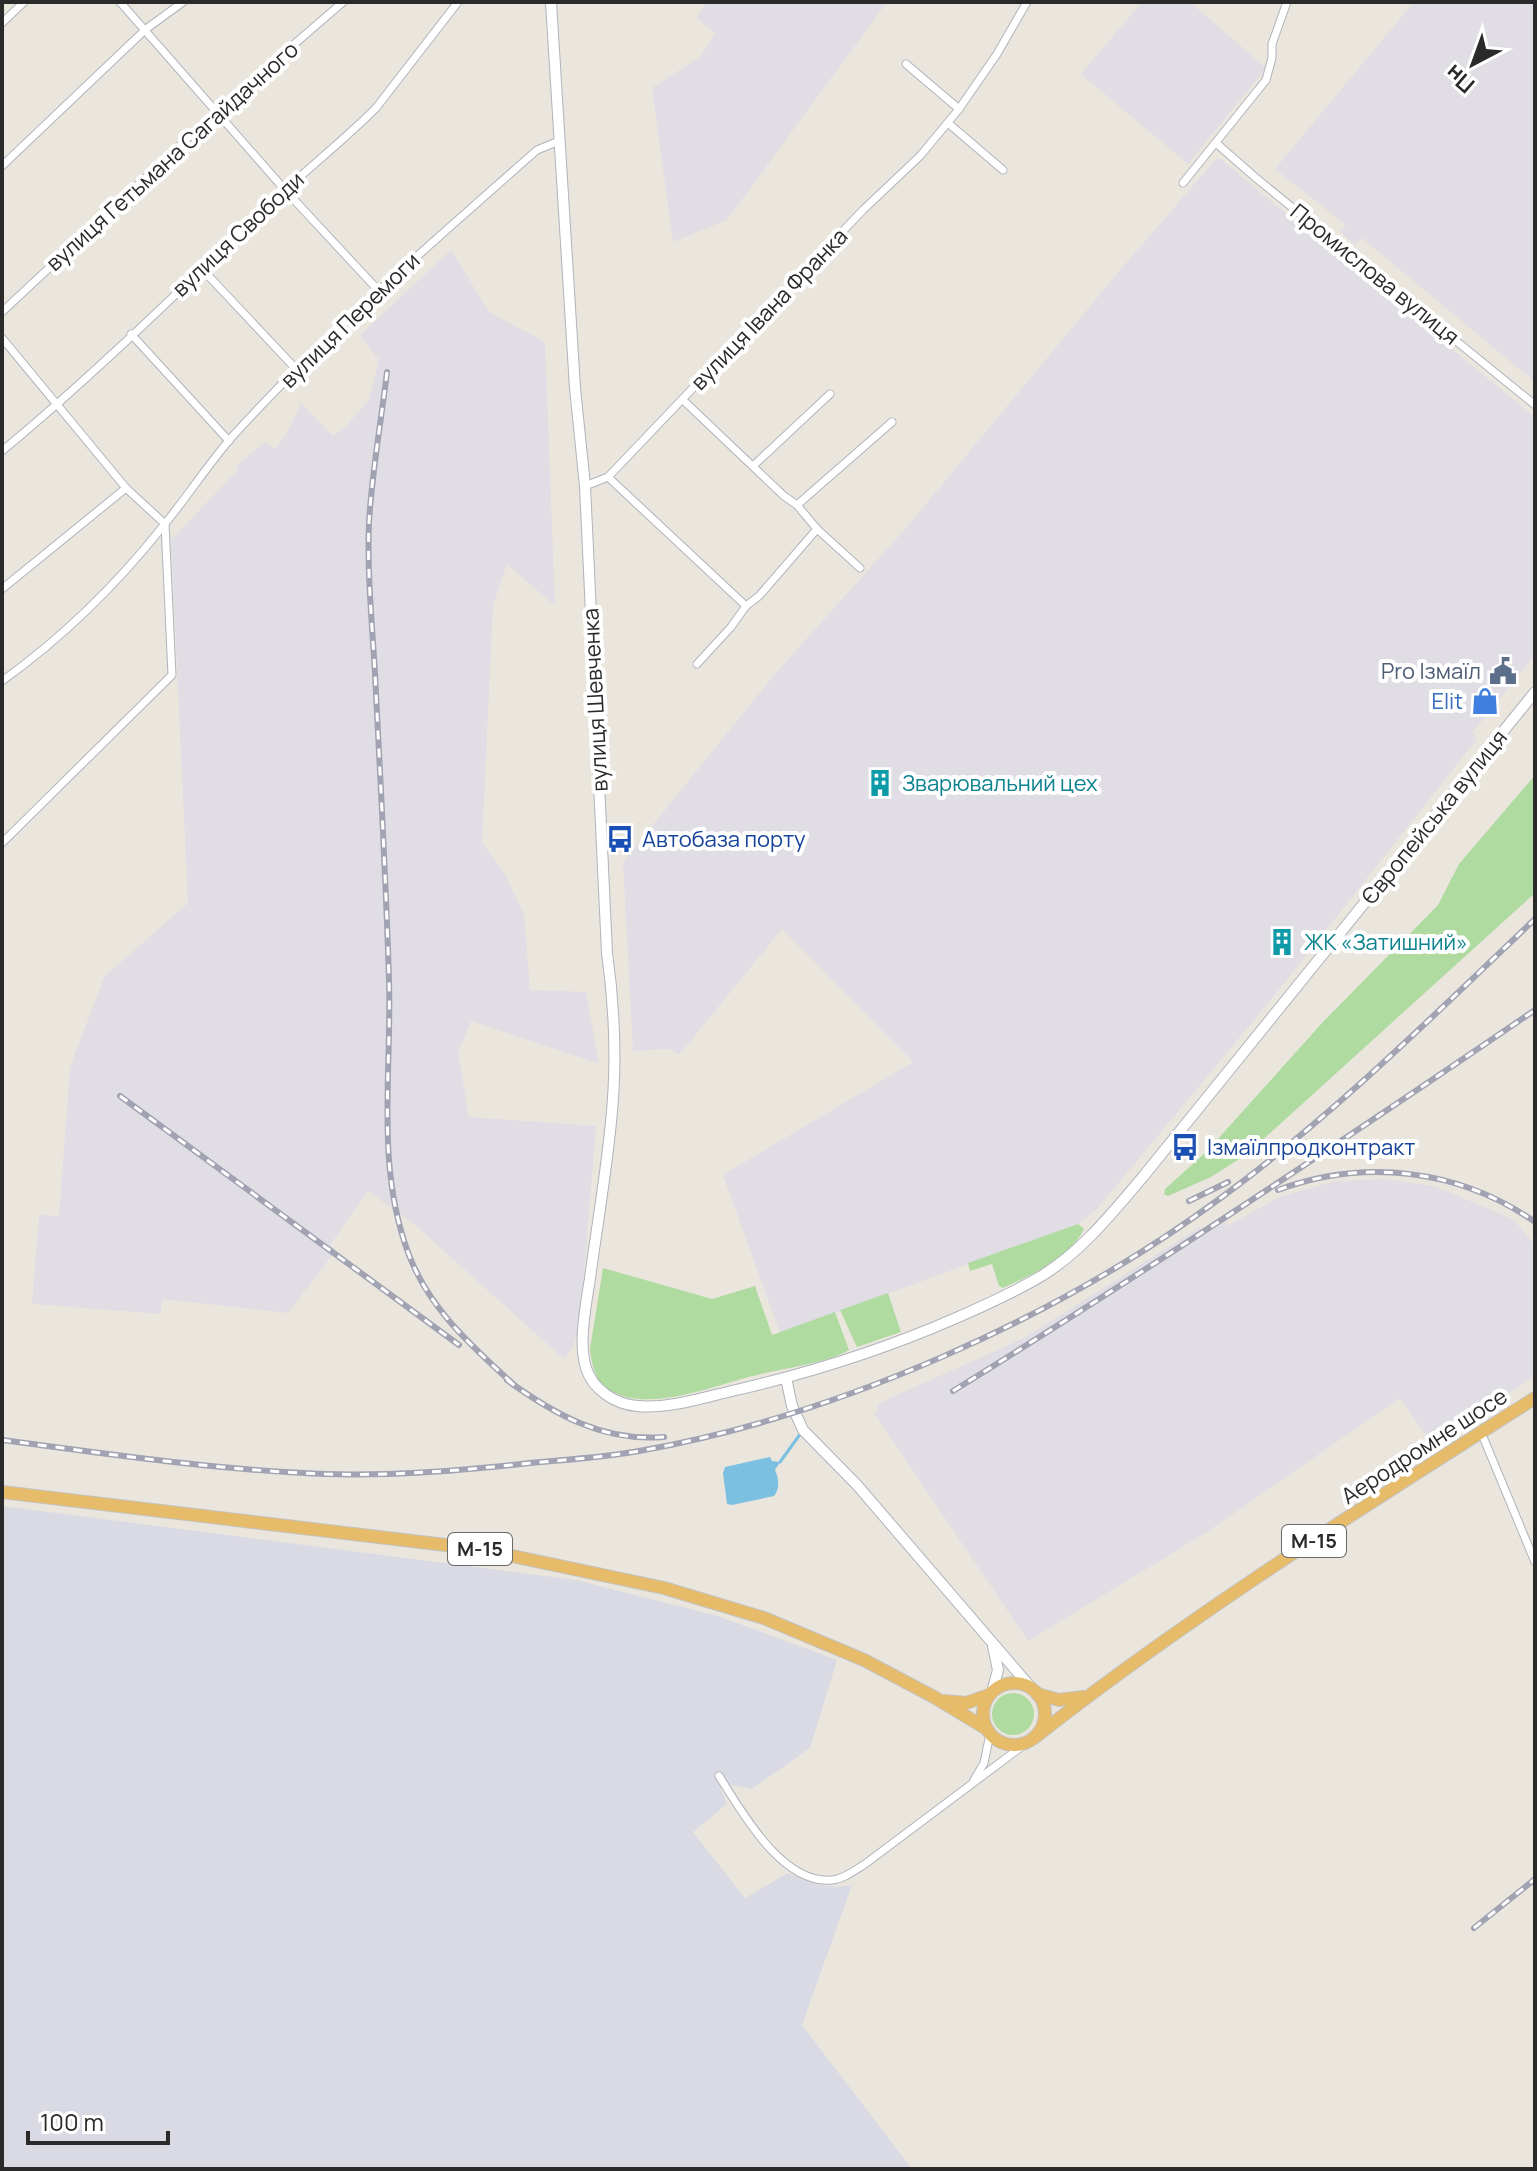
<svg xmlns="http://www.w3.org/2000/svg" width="1537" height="2171" viewBox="0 0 1537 2171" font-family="Manrope,sans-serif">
	<rect width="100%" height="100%" fill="#eae6de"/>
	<g fill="#e0dde4">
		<polygon points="707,2 887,2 727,220 673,242 652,88 701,56 715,33 696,18"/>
		<polygon points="1142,2 1190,2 1266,68 1188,164 1081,74"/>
		<polygon points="1414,2 1535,2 1535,382 1362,238 1355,245 1340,232 1346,225 1275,169"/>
		<polygon points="1216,159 1221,159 1393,304 1398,305 1535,417 1535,655 1472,733 1477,739 1270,1001 1096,1210 1078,1224 780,1333 723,1175 913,1062 782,929 679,1055 669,1049 633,1051 623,862 774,675 906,528 1121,269"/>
		<polygon points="451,250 489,312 545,342 555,606 507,564 493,606 482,842 506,876 524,915 530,990 586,992 599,1064 471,1021 458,1053 469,1117 596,1126 582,1299 578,1332 573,1347 564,1359 415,1225 368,1191 330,1245 336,1250 288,1313 162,1299 161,1314 32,1304 39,1215 59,1216 70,1069 75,1053 105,976 188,903 171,540 239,469 236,466 265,442 275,449 287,433 301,403 333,436 346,426 369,400 379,360 360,335"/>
		<polygon points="1385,1179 1434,1186 1513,1219 1535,1245 1535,1376 1432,1444 1400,1398 1207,1532 1028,1641 874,1413 878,1410 877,1404 1024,1338 1200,1227 1205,1234 1225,1221 1227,1226 1279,1197 1336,1181"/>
	</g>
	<polygon fill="#d9dae3" points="2,1506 576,1580 718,1616 837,1660 810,1748 752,1789 718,1782 727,1804 693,1832 745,1898 788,1873 815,1884 835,1887 852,1885 802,2025 912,2169 2,2169"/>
	<g fill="#b0dba0">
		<polygon points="1535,775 1535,893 1247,1154 1211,1177 1168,1196 1164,1194 1165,1189 1207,1151 1322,1023 1438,905 1459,864"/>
		<path d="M1078 1224 1084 1229C1070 1258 1031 1275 1003 1288L999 1286 992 1264 970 1271 968 1263Z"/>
		<path d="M603 1268 712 1299 755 1286 772 1335 835 1312 849 1350C827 1363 786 1368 761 1374 719 1383 652 1414 611 1391 595 1382 592 1366 590 1349Z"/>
		<polygon points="888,1293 901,1332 857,1347 840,1310"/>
		<circle cx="1013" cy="1714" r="21"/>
	</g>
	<path fill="#7cc0e1" d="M770 1457 772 1461 780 1462 775 1470C779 1478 780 1489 774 1496L732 1505 727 1504 723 1473 725 1467Z"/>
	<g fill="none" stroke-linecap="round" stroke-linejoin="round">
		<polyline stroke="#7cc0e1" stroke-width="3" points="780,1462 801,1433"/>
		<g stroke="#b1b3bc" stroke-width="9">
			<g id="minor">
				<polyline points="120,2 285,190 378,290"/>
				<polyline points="2,23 24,2"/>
				<polyline points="906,64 959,109"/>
				<polyline points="948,123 1003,170"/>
				<polyline points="1216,143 1256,178 1535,405"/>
				<polyline points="2,166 146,29 183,2"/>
				<polyline points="1183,183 1266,80 1272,58 1272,44 1287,2"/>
				<polyline points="202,269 296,369"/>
				<polyline points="2,312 217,111 343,2"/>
				<polyline points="131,334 229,441"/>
				<polyline points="2,338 126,488 165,524"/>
				<polyline points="683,400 784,496 797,505 817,529 860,568"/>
				<path d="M2 451C94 375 180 290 267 207 302 173 341 143 376 108L458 2"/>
				<polyline points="753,466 830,394"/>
				<polyline points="608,477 746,606"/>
				<polyline points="585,486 608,477 863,210 920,156 959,109 997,54 1027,2"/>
				<polyline points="797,505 892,422"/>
				<polyline points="2,589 126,488"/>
				<polyline points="697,664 731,627 746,606 759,596 817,529"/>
				<path d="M2 681C62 638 118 583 164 525 187 497 207 466 231 438 325 334 432 243 537 150L559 141"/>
				<polyline points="2,843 172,675 165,524"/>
				<polyline points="1481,1432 1535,1562"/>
				<path d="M719 1776C742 1812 782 1885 832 1880 844 1879 855 1870 865 1864L1029 1741"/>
				<polyline points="974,1780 984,1763 990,1734"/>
			</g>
		</g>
		<g stroke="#b1b3bc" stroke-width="12">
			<g id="secondary">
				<path d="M551 2 575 388 585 486 607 953C615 1010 617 1065 611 1122 606 1174 597 1226 590 1278 586 1305 578 1342 586 1368 593 1390 615 1404 637 1406 668 1409 702 1398 732 1391 810 1373 883 1350 956 1318 986 1305 1015 1292 1043 1275 1083 1250 1112 1213 1142 1178L1535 692"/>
				<polyline points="786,1378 792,1406 803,1430 857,1485 1033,1690"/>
				<polyline points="992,1692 998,1670 993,1646"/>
			</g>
		</g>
		<g stroke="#c3c3c3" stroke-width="14">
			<g id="trunk">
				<polyline points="2,1492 479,1549 664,1588 764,1618 864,1660 934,1697 987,1729"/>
				<circle cx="1014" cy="1714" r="31"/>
				<polyline points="1037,1694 1059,1700 1083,1697"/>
				<polyline points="945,1701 966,1703 989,1695"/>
				<path d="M1034 1738C1193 1613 1365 1506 1535 1398"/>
			</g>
		</g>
		<use href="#minor" stroke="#fff" stroke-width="7"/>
		<use href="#secondary" stroke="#fff" stroke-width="10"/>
		<use href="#trunk" stroke="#e6bb6a" stroke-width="12"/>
		<g stroke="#a1a2b2" stroke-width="6">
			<g id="rail">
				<path d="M387 372C381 422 372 472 369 522 367 572 372 623 375 673 380 775 386 878 389 980 392 1073 375 1166 409 1255 430 1310 472 1346 514 1385"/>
				<polyline points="120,1096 459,1345"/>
				<path d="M1278 1190C1364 1158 1459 1169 1535 1222"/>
				<polyline points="1189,1201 1228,1182"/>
				<path d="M507 1380C555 1415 604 1442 664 1437"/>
				<path d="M953 1391C1150 1269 1343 1141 1535 1010"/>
				<path d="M2 1440C109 1454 216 1470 325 1474 390 1476 456 1471 521 1464 560 1460 600 1458 639 1451 838 1416 1060 1317 1222 1197 1335 1114 1434 1015 1535 919"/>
				<polyline points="1474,1928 1535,1879"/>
			</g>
		</g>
		<use href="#rail" stroke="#fff" stroke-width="3" stroke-dasharray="9" stroke-linecap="butt"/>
	</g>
	<defs>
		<g id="civic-bare" transform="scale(2.16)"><path d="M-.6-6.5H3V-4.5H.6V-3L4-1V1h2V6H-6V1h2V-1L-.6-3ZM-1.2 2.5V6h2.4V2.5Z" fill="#5c6f8a" stroke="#fff" stroke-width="2.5" paint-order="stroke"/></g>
		<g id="shop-bare" transform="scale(2.16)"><path d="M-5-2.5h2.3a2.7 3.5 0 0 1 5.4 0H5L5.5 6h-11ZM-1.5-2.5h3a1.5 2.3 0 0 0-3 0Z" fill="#3f7fe0" stroke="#fff" stroke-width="2.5" paint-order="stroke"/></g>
		<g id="building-bare" transform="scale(2.16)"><path d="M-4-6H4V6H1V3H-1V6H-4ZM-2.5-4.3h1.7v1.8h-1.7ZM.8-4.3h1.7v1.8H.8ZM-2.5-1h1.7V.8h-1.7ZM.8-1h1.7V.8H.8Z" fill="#0f9aa8" stroke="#fff" stroke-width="2.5" paint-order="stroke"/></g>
		<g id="bus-bare" transform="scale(2.16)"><path d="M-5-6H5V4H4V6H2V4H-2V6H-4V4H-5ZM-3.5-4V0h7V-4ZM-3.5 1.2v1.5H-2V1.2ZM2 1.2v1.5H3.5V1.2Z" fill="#1a4fb4" stroke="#fff" stroke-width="2.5" paint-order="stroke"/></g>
	</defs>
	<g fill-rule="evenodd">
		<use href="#civic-bare" x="1503" y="671"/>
		<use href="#shop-bare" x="1485" y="701"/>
		<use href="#building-bare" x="880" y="783"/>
		<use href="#bus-bare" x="620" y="839"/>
		<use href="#building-bare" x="1282" y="942"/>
		<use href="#bus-bare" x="1185" y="1147"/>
	</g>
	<g text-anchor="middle" stroke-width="8" stroke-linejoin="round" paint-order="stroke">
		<g fill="#fff" stroke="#6a6a6a" stroke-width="2">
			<rect x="1282" y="1525" width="64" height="32" rx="6"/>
			<rect x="448" y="1533" width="64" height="32" rx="6"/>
		</g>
		<g font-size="20" font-weight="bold" fill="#2a2a2a">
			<text x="1314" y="1548">М-15</text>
			<text x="480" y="1556">М-15</text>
		</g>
		<g font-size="22" fill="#2a2a2a" stroke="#fff">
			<text transform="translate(172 156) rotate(-42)" y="8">вулиця Гетьмана Сагайдачного</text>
			<text transform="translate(238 234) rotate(-43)" y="8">вулиця Свободи</text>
			<text transform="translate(1375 274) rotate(39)" y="8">Промислова вулиця</text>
			<text transform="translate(769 309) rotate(-46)" y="8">вулиця Івана Франка</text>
			<text transform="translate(350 320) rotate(-44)" y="8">вулиця Перемоги</text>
			<text transform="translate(595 700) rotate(-93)" y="8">вулиця Шевченка</text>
			<text transform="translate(1434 817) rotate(-51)" y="8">Європейська вулиця</text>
			<text transform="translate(1424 1446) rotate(-33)" y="8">Аеродромне шосе</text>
		</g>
		<g font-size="22" fill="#4e5e75" stroke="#fff" text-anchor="end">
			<text x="1481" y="679">Pro Ізмаїл</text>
		</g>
		<g font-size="22" fill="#366cbe" stroke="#fff" text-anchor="end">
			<text x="1463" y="709">Elit</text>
		</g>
		<g font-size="22" fill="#0d838f" stroke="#fff" text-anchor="start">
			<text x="902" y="791">Зварювальний цех</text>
			<text x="1304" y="950">ЖК «Затишний»</text>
		</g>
		<g font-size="22" fill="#164399" stroke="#fff" text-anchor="start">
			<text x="642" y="847">Автобаза порту</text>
			<text x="1207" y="1155">Ізмаїлпродконтракт</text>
		</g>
	</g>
	<rect width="1537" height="2171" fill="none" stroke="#2a2a2a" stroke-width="8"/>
	<g transform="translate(1473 64) rotate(221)" stroke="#ffffff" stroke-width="6" paint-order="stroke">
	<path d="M0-6L14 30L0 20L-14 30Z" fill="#2a2a2a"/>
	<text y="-12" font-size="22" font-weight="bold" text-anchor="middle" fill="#2a2a2a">Пн</text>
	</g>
	<path d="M28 2131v12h140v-12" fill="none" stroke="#2a2a2a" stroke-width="4"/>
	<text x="40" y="2131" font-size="24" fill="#2a2a2a" stroke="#ffffff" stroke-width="6" paint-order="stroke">100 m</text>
</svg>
